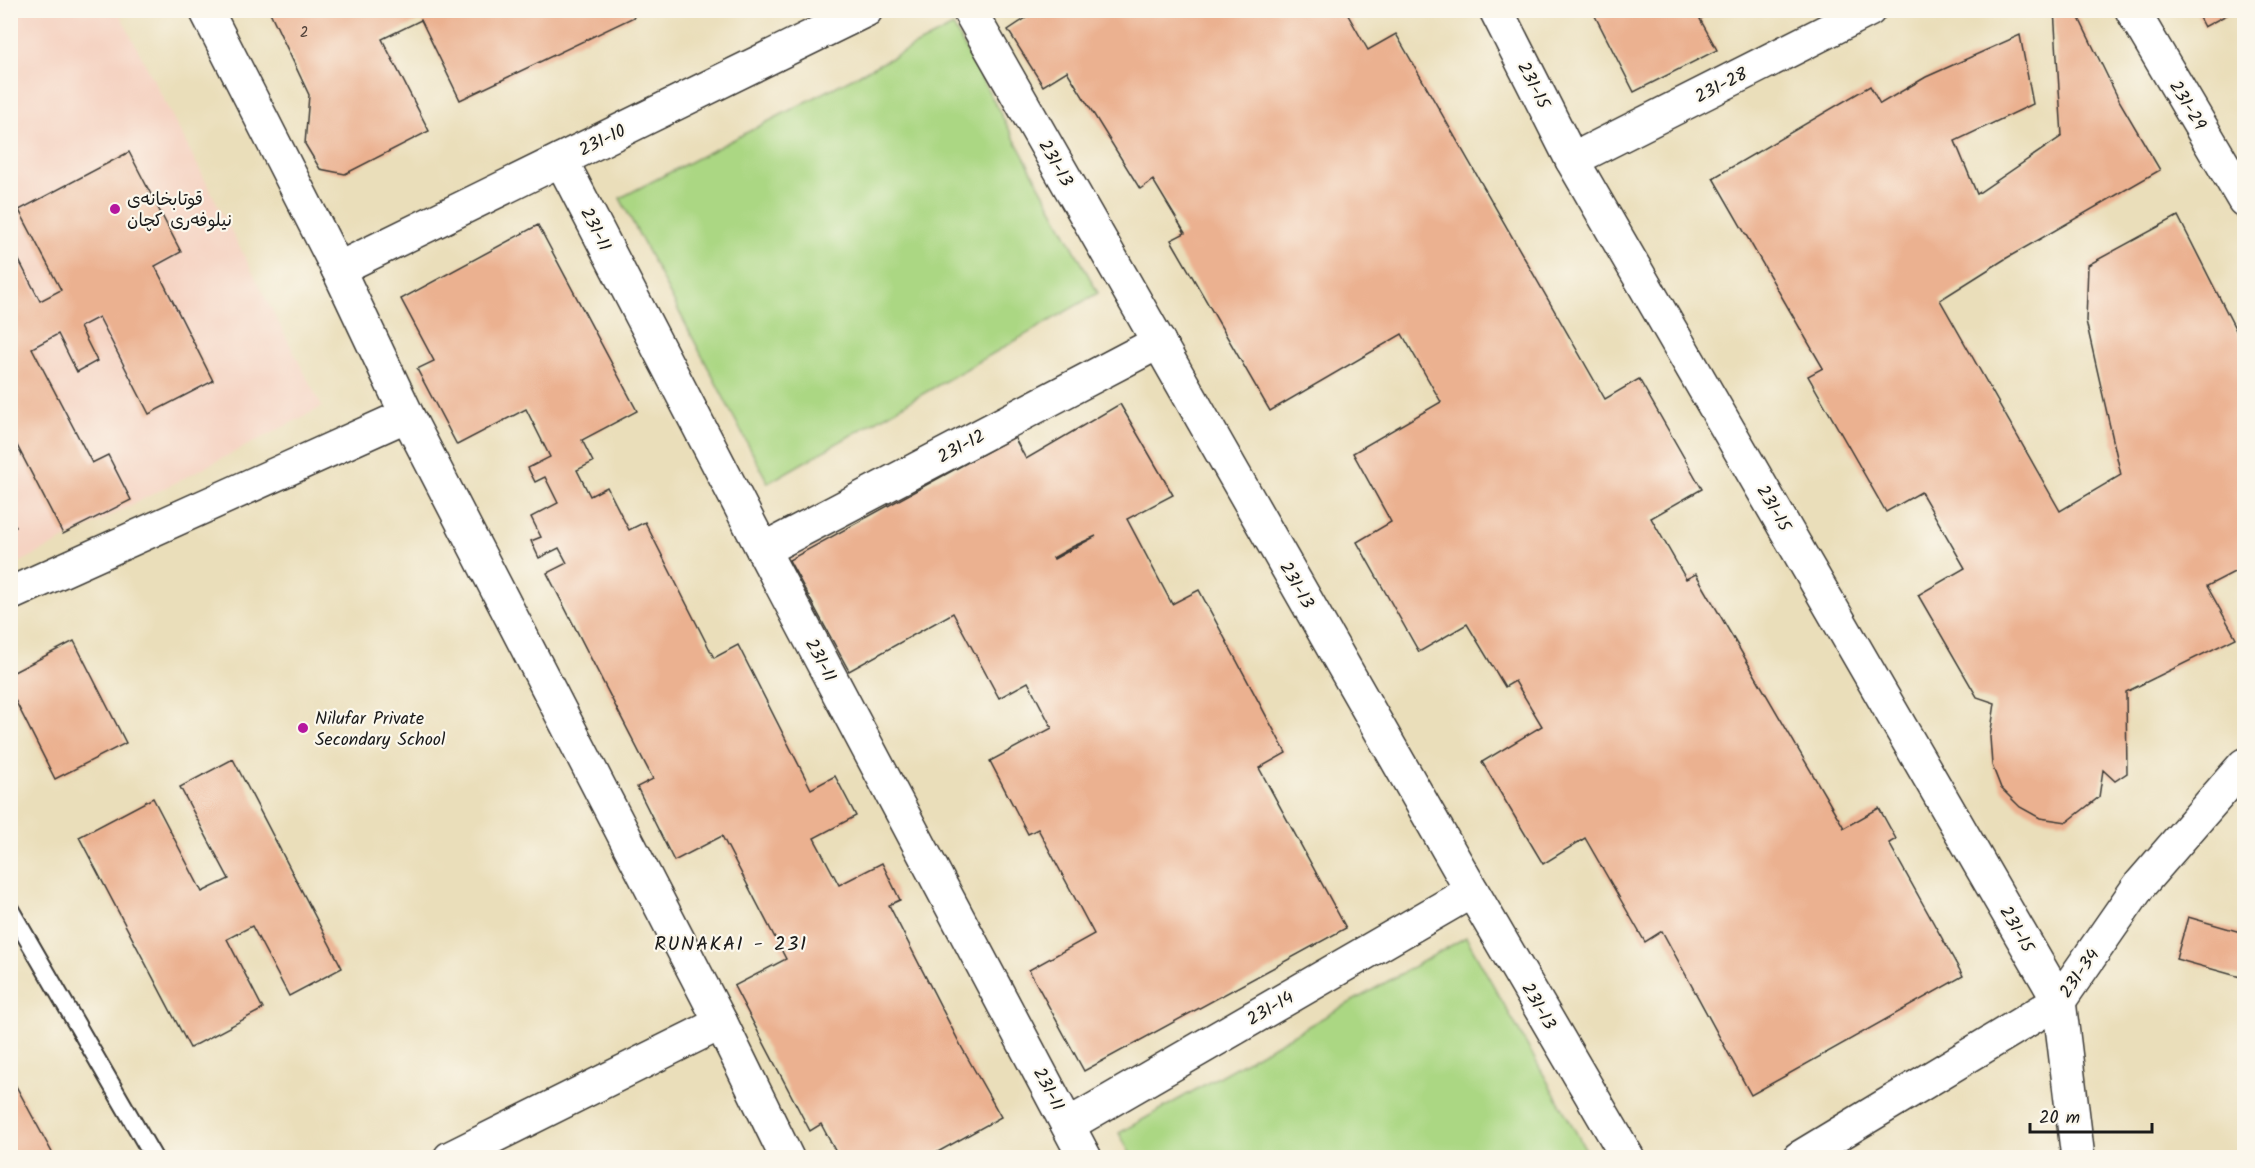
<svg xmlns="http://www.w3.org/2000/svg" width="2255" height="1168" viewBox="0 0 2255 1168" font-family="Kalam,'Playpen Sans Arabic',sans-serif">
	<rect width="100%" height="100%" fill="#fbf7ec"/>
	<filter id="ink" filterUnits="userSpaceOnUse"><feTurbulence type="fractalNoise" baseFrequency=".0167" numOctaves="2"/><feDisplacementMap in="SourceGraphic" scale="12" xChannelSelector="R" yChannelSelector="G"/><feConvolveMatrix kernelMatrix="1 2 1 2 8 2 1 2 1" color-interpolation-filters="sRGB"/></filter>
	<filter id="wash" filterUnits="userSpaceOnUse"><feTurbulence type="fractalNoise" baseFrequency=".008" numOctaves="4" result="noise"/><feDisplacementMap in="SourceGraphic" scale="24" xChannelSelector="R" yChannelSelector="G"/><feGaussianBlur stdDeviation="1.35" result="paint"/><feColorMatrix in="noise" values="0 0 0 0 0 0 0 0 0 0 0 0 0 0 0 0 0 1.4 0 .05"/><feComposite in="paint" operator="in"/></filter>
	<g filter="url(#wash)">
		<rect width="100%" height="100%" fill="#eadeba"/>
		<polygon fill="#f5d3c2" points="11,11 118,11 322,407 11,567"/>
		<g fill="#abd783" stroke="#647a50" stroke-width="1.5">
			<polygon points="953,26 1098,293 768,483 620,198"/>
			<polygon points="1466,937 1590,1157 1132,1157 1119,1133"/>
		</g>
		<g id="blocks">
			<g fill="#ebb190" fill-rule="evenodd">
				<polygon points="269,10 631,10 634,17 460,100 421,20 382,39 429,131 345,174 320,169 305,144 309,95"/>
				<polygon points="1038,10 1345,10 1368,50 1396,34 1605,399 1639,379 1702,489 1651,518 1686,579 1696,574 1844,828 1879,808 1896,839 1889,843 1963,976 1751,1095 1662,931 1645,942 1585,838 1543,864 1482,762 1542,726 1515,681 1505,687 1467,624 1419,652 1357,542 1391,522 1353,453 1441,402 1402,334 1270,411 1171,240 1185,233 1153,180 1140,189 1067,71 1043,86 1008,30"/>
				<polygon points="1592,10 1717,10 1700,19 1717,50 1634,92"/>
				<polygon points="2054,10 2075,10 2120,102 2160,170 2005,259 1940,300 2060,511 2121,475 2086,321 2088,265 2178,216 2244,346 2244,567 2207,586 2236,638 2126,692 2127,773 2115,781 2103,770 2099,797 2067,822 2040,818 2020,807 2001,788 1992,765 1990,737 1995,703 1977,697 1918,595 1965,568 1921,492 1886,512 1808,376 1823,368 1713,178 1870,86 1880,104 1926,77 2020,35 2033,104 1955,141 1977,194 2062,136"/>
				<polygon points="2195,10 2236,10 2204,27"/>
				<polygon points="129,152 181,252 155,266 213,381 149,414 99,317 80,327 97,361 77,372 58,334 32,348 92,463 108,455 131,500 63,534 10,432 10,243 40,301 61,290 19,210"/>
				<polygon points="538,225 637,411 582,440 593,462 577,470 590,496 607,487 629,530 645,522 714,658 738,645 811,789 835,776 856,816 814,838 839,885 882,863 900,900 889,905 962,1048 1001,1117 927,1158 839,1158 821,1124 810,1131 734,986 786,959 722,836 674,861 637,787 653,779 547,573 567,563 559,548 539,558 531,541 541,537 531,517 558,503 545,477 535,482 528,468 550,457 526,409 457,445 417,369 434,361 401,299"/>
				<path d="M1120 404 1173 495 1127 519 1172 604 1199 590 1286 753 1259 768 1346 928 1084 1071 1029 970 1094 934 1038 829 1028 834 990 761 1052 728 1028 682 999 698 953 613 849 671 789 560 1014 437 1026 459ZM1096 536 1054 559 1053 558 1074 546Z"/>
				<polygon points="10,516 16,527 10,530"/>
				<polygon points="74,641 126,743 55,779 10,690 10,674"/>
				<polygon points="233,759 342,968 289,996 252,926 227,939 263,1009 190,1048 79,837 153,798 202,892 229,879 180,787"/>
				<polygon points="2188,917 2244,933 2244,978 2176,959"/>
				<polygon points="10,1075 55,1158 10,1158"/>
			</g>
		</g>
	</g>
	<g filter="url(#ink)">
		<use href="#blocks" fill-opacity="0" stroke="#3b3934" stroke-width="1.5"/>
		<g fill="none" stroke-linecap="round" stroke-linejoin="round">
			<g stroke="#3b3934" stroke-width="20">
				<polyline id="lane" points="10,909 154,1158"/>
			</g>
			<g stroke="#3b3934" stroke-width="36">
				<g id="street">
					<polyline points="206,10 338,269 407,415 721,1023 787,1158"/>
					<polyline points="969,10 1472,891 1628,1158"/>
					<polyline points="1496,10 1572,160 2059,1001 2078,1158"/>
					<polyline points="2132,10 2244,200"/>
					<polyline points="561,160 763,550 1085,1158"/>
					<polyline points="1572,160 1869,10"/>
					<polyline points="338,269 866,10"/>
					<polyline points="763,550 1159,342"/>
					<polyline points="10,594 407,415"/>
					<polyline points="1068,1125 1472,891"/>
					<polyline points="450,1158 721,1023"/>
					<polyline points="1799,1158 2059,1001 2139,886 2244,765"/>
				</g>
			</g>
			<use href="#lane" stroke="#fff" stroke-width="16"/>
			<use href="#street" stroke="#fff" stroke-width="33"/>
		</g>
	</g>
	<g fill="#b5179e" stroke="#fbf7ec" stroke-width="2">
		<circle cx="115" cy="209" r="6"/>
		<circle cx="303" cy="728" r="6"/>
	</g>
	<g text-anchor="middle" stroke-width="4.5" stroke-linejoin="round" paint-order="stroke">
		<g font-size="15" fill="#504139">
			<text x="304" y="37">2</text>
		</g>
		<g font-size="18" fill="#1c1c1c" stroke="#fbf7ec">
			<text transform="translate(1534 85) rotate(63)" y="6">231-15</text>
			<text transform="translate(1721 85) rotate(-27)" y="6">231-28</text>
			<text transform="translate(2188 105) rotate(59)" y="6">231-29</text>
			<text transform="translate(602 140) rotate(-26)" y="6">231-10</text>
			<text transform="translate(1056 163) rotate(60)" y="6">231-13</text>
			<text transform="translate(596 229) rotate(63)" y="6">231-11</text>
			<text transform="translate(961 446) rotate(-28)" y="6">231-12</text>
			<text transform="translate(1774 508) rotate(60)" y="6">231-15</text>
			<text transform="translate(1297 585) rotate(60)" y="6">231-13</text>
			<text transform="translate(821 660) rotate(62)" y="6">231-11</text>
			<text transform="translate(2017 929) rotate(60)" y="6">231-15</text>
			<text transform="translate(2079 973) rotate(-55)" y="6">231-34</text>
			<text transform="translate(1539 1006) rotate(60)" y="6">231-13</text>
			<text transform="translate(1270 1008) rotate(-30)" y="6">231-14</text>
			<text transform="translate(1049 1089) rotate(62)" y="6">231-11</text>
		</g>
		<g font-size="18" fill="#1c1c1c" stroke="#fbf7ec" text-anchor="start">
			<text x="127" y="205">قوتابخانەی<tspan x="127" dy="21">نیلوفەری کچان</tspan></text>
			<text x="315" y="724">Nilufar Private<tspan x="315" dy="21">Secondary School</tspan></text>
		</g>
		<g font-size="20" letter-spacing="1.5" fill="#1c1c1c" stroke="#fbf7ec">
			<text x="731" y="950">RUNAKAI - 231</text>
		</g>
	</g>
	<rect width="2255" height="1168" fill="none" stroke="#fbf7ec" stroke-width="36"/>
	<path d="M2030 1123v9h122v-9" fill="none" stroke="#1c1c1c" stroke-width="3"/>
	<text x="2039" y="1123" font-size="18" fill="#1c1c1c" stroke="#fbf7ec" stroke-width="4.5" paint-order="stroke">20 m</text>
</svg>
